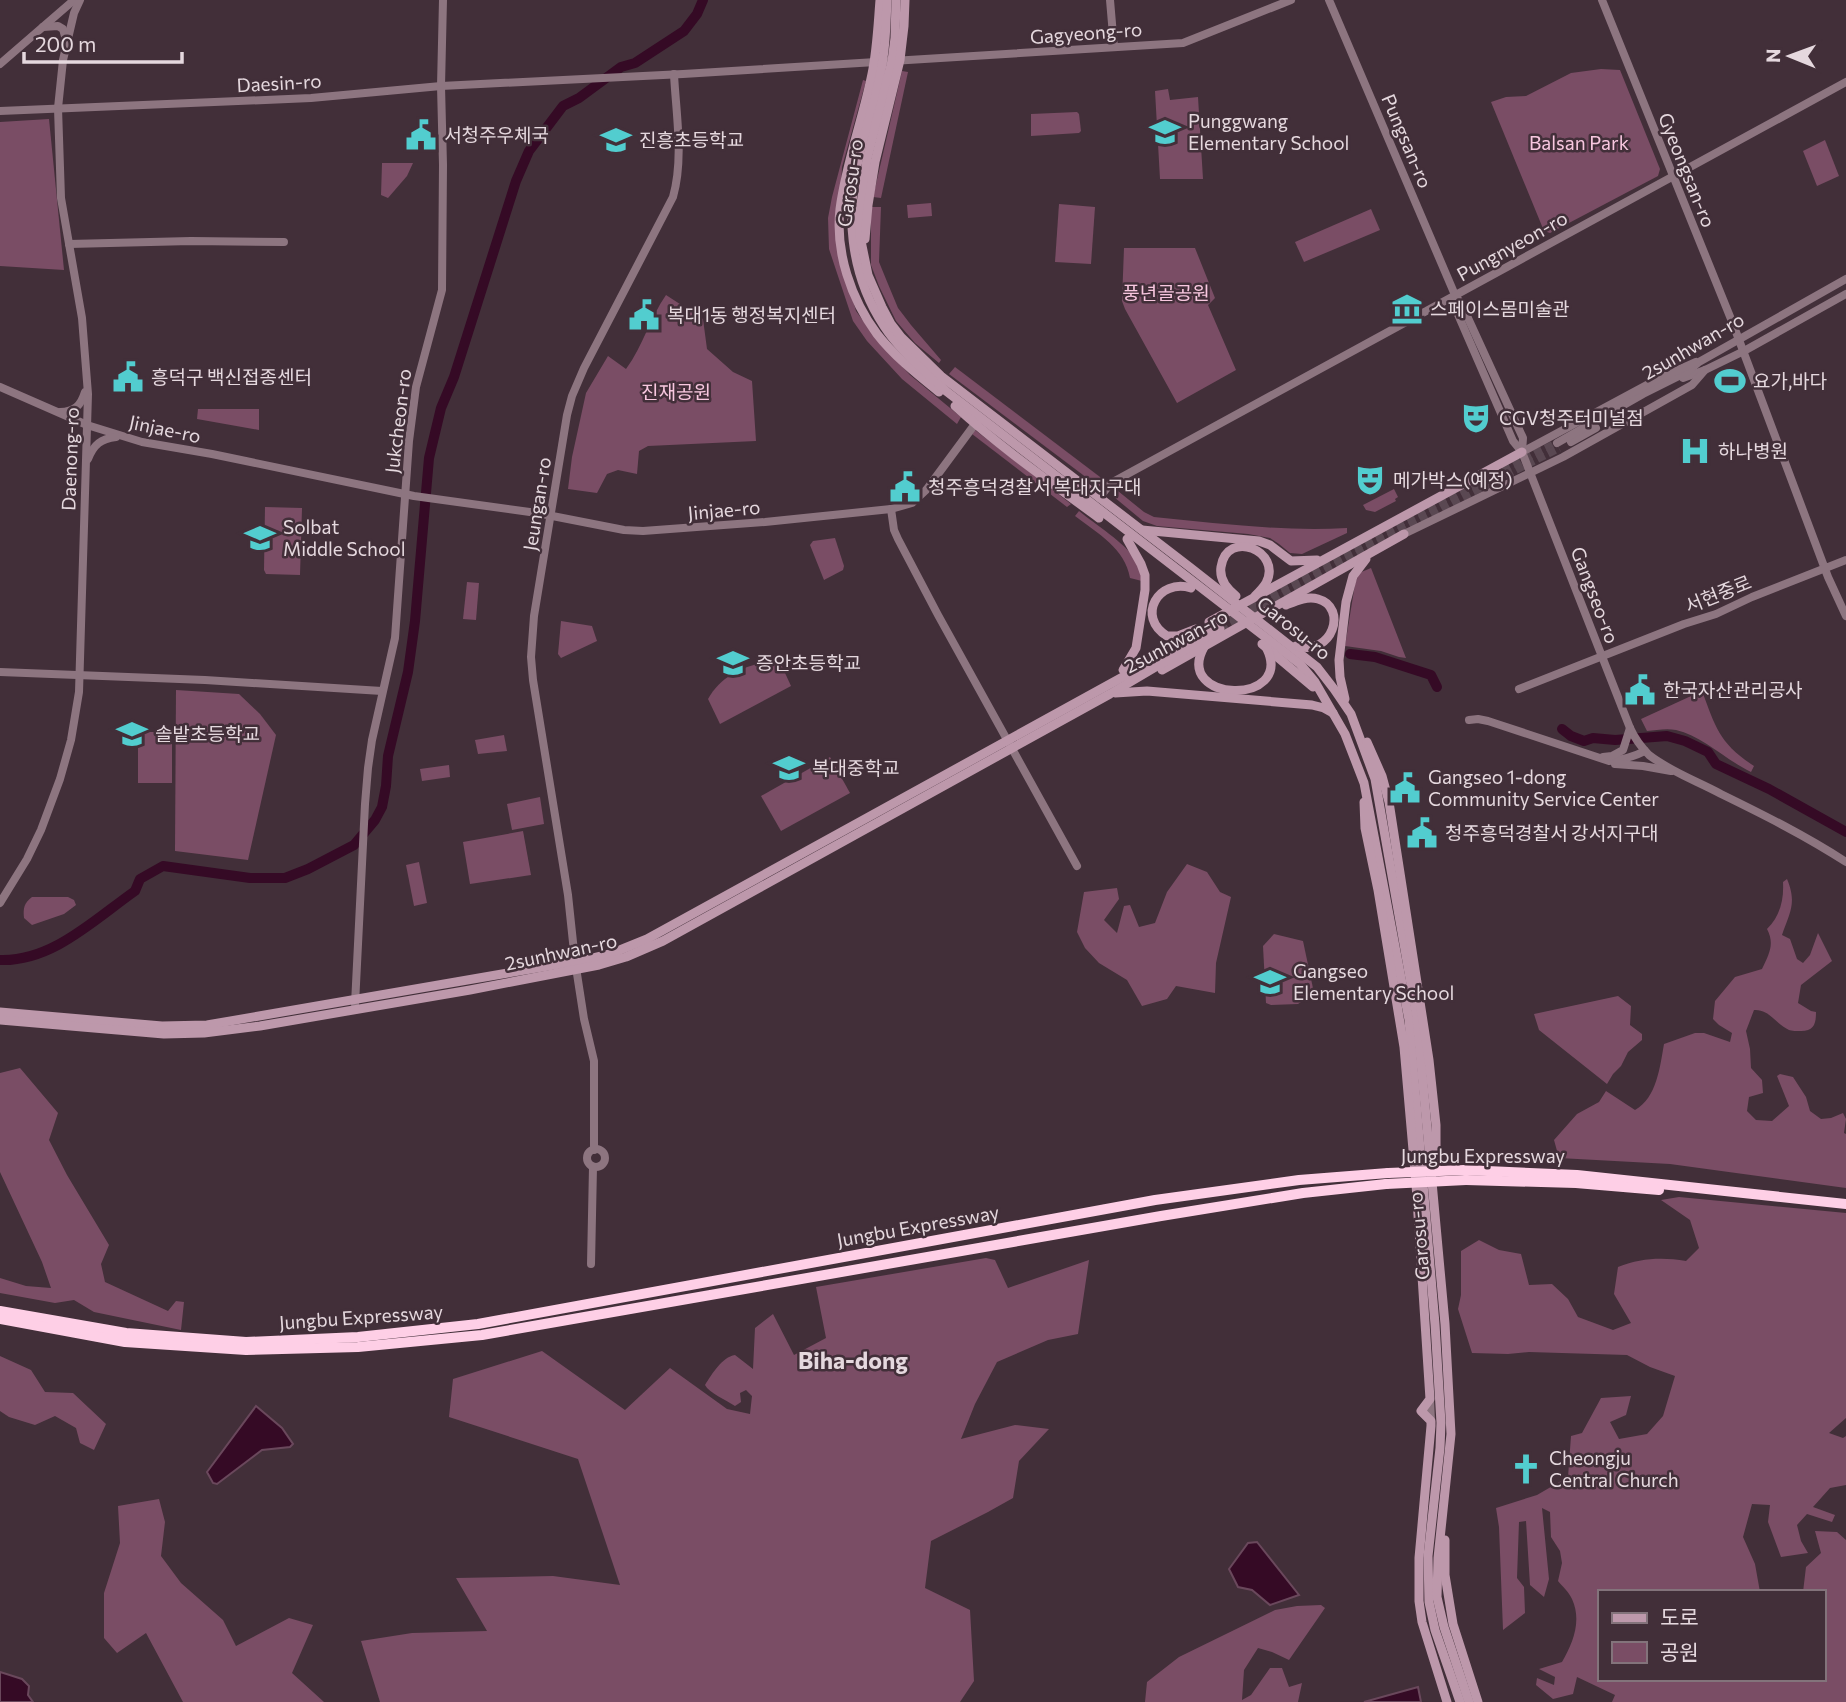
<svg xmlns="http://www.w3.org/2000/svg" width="1846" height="1702" viewBox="0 0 1846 1702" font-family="Commissioner,'Noto Sans KR',sans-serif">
	<rect width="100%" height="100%" fill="#422f39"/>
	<g fill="#7a4d65">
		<polygon points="1601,69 1620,70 1660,169 1658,176 1550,233 1544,231 1491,102 1506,97 1526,96 1571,73"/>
		<polygon points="902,71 908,72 881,198 873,197"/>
		<polygon points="863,80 866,81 842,167 838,248 856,311 874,336 910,375 961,417 957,424 902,379 867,341 853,321 829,249 828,218 832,197"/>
		<polygon points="1168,89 1170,100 1198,97 1203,179 1160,179 1155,91"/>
		<polygon points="1077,112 1079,114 1081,131 1079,133 1031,136 1031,114"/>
		<polygon points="49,119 64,270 0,266 0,122"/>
		<polygon points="1825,140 1839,176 1817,186 1803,151"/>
		<polygon points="382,163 413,163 407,176 388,198 381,195"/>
		<polygon points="931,203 932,216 908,218 907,205"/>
		<polygon points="1059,204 1095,207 1091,264 1055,262"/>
		<polygon points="871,207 881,207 879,262 888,284 898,308 911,325 941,360 939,363 915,343 896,321 879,286 871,265"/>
		<polygon points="1371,209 1380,230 1304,262 1295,242"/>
		<polygon points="1124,248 1195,248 1215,298 1208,305 1236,370 1177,403 1125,309 1122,301"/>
		<path d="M666 295 703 319 707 349 733 372 752 381 756 441 648 446 639 451 637 474 618 470 607 474 597 493 568 489 572 457 586 393 608 356 626 369C643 346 650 318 666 295Z"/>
		<polygon points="955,367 1104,480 1099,487 949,374"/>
		<polygon points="198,409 259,409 259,430 197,419"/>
		<polygon points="975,430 1071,504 1067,507 972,434"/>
		<polygon points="1394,489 1398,497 1395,499 1396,501 1375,512 1366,510 1363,505"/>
		<path d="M1118 491 1144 512 1154 517C1218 523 1283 532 1347 528V533L1302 554 1290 553 1279 544 1270 538 1248 534 1157 526 1143 521 1114 497Z"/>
		<polygon points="265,507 302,508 300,575 266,574 264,570"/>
		<path d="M1079 511C1095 524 1125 543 1135 559 1140 566 1141 574 1142 581L1130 578C1125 548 1098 534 1075 516Z"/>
		<polygon points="835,538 844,566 843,570 824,580 810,545 813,541"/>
		<polygon points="1371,568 1406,658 1399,657 1381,651 1345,646 1355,584 1359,573"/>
		<polygon points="467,582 479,583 476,620 463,619"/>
		<polygon points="561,621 592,626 597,641 561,658 558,654"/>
		<path d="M767 662H780L791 686 720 724 708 699C720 677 743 666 767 662Z"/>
		<polygon points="176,690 239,694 260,714 276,735 248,860 175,851"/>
		<path d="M1702 691C1716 728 1719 743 1754 766L1751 772C1726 760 1702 736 1676 730 1667 728 1656 730 1647 731L1641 719Z"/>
		<rect x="138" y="732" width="34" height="51"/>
		<polygon points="504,735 507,751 478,754 475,740"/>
		<polygon points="830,757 850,793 781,831 761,796"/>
		<polygon points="449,765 450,777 422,781 420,769"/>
		<polygon points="540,797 544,824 512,830 507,804"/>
		<polygon points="523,831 531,875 470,884 463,842"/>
		<polygon points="419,862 427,903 414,906 406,865"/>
		<polygon points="1187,864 1207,872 1220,892 1231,897 1216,963 1215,993 1176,986 1167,999 1142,1006 1127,980 1099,963 1085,948 1077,932 1084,892 1117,888 1119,899 1104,920 1117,933 1124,906 1130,905 1139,927 1155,923 1167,892"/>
		<path d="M1787 879C1797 903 1790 912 1782 935L1790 939 1797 959 1803 963 1810 955 1818 933 1832 961 1801 985 1798 1003 1811 1011 1816 1012C1816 1024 1814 1031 1801 1031 1798 1031 1791 1031 1789 1030 1775 1024 1770 1009 1754 1010L1746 1031 1750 1049 1751 1068 1762 1080 1763 1093 1749 1097 1747 1111 1756 1120 1772 1121 1789 1106 1777 1076 1780 1074 1793 1077 1806 1097 1810 1111 1821 1119 1831 1118 1843 1113 1846 1119 1844 1133 1846 1134V1188L1670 1164 1559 1158 1554 1140 1577 1114 1599 1102 1606 1091 1635 1110C1657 1098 1660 1066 1664 1044L1695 1033H1704L1730 1042 1732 1033 1719 1025 1713 1019 1715 1001 1735 977 1762 969C1769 954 1775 944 1767 929 1780 916 1784 900 1783 882Z"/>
		<path d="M32 897H68L74 900 76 905 64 914 32 925 24 918C23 908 24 903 32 897Z"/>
		<polygon points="1274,934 1303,941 1314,993 1298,1004 1271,1005 1266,1003 1263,946"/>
		<polygon points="1618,996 1631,1006 1630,1025 1642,1034 1642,1040 1628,1052 1621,1066 1613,1074 1607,1084 1539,1030 1534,1014"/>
		<polygon points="20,1068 58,1113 49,1140 67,1175 109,1245 101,1264 105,1282 168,1311 176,1301 184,1302 181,1330 94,1312 74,1300 55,1303 0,1293 0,1278 26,1286 51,1288 42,1262 0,1172 0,1073"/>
		<path d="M1679 1197 1846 1213V1418L1829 1433 1843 1438 1846 1436V1485L1830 1488 1813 1507 1835 1515 1832 1522 1807 1514 1797 1525 1801 1541 1808 1553 1781 1557 1768 1522 1770 1505 1752 1504 1743 1537 1755 1564 1760 1592H1599V1679H1823V1592H1803L1806 1567 1821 1553 1815 1531 1837 1532 1846 1540V1702H1612L1615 1695 1577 1677 1573 1694 1553 1699 1536 1685 1537 1678 1554 1685 1555 1677 1539 1669 1562 1662C1573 1643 1582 1621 1572 1599 1569 1592 1562 1586 1558 1581L1562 1563 1560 1551 1551 1537 1550 1512 1542 1508 1549 1579 1544 1597 1530 1585 1526 1521 1519 1522 1517 1578 1524 1587 1525 1613 1503 1630 1499 1527 1496 1508 1537 1495 1568 1477 1571 1436 1582 1433 1601 1398 1631 1396 1626 1415 1610 1422 1619 1439 1647 1434 1663 1416 1675 1376 1650 1367 1627 1355 1529 1352 1508 1354 1472 1353 1458 1309 1461 1295V1251L1479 1240 1499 1250 1521 1254 1529 1285 1552 1284 1568 1299 1578 1317 1613 1330 1631 1323 1614 1294 1618 1267C1641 1258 1662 1257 1686 1261L1699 1248 1690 1220 1661 1200Z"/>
		<path d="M986 1258 995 1260 1008 1288 1089 1260 1078 1334 1048 1340 997 1362 975 1404 961 1439 1015 1425 1049 1429 1019 1461 1013 1498 988 1512 931 1541 925 1588 970 1610 974 1681 960 1702H380L361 1641 412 1633 487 1631 456 1578 553 1576 620 1585 578 1459 449 1417 453 1379 542 1351 625 1410 670 1368 727 1409 750 1414 752 1396 746 1390 740 1393 741 1402 735 1406C726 1400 709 1393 705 1385 712 1374 722 1357 735 1355L753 1369 755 1328 773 1314 794 1355 826 1338 816 1287Z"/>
		<polygon points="0,1356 31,1370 45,1392 73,1393 106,1424 94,1450 80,1443 76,1428 55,1416 35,1425 9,1417 0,1411"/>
		<polygon points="159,1499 165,1522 161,1556 181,1583 223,1620 236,1646 289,1618 313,1625 292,1673 324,1702 183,1702 146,1633 117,1653 104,1638 104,1593 120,1543 118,1506"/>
		<polygon points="1321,1605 1325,1608 1289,1660 1272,1652 1258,1648 1244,1670 1242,1700 1251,1695 1270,1668 1282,1668 1289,1687 1302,1683 1298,1702 1145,1702 1147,1682 1179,1657 1275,1610 1297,1606"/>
	</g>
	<g fill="#350a25" stroke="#6a485c" stroke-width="2">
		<polygon points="256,1406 282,1428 293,1444 290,1447 262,1450 217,1484 213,1483 207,1472"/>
		<polygon points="1257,1542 1299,1595 1270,1605 1252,1590 1238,1587 1229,1569 1248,1543"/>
		<polygon points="0,1672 22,1679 29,1686 28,1695 33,1702 0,1702"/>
		<polygon points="1418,1687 1421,1702 1364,1702"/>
	</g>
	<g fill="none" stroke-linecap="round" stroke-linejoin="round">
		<g stroke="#350a25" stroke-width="10">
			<polyline points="1350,654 1375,657 1431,675 1437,687"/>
			<polyline points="1562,729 1571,736 1584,741 1593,738 1615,740 1667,736 1685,741 1708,752 1716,764 1769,789 1846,832"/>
			<path d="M0 960C52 962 95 919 135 891L140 879 163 866 250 878H285L308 869 354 845 375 820 382 807 386 786 388 756 408 672 415 621 429 458 441 408 454 377 516 181 529 151 563 106 579 98 621 67 635 63 684 31 697 14 703 0"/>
		</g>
		<g stroke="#5a4852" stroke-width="8" stroke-dasharray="8 4" stroke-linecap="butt">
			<polyline points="1217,623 1450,496 1557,443"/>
			<polyline points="1220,629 1455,501 1559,448"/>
		</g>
		<g stroke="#8d7580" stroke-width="8">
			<polyline points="1110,0 1114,47"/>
			<polyline points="1329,0 1455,295 1462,305 1523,438 1522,452"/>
			<polyline points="1602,0 1733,324 1828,577 1846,616"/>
			<polyline points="43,27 58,26 63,29 66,40"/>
			<polyline points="0,64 74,0"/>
			<polyline points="0,111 311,98 441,86 683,74 1183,43 1291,0"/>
			<polyline points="69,244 191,241 284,242"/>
			<path d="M1455 295 1456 310 1513 441 1522 452 1630 728C1635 739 1641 747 1649 755 1671 772 1697 781 1721 794 1764 815 1806 836 1846 862"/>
			<polyline points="1683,378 1705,370 1744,351 1846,294"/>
			<polyline points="0,387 87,425 142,442 212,454 414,496 537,513 624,530 643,531 765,522 891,509 912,503 927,489 975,424"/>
			<path d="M60 412C75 412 81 405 85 392"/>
			<polyline points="1571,442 1596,428"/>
			<polyline points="1557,443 1643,394 1687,372 1699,362 1846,279"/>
			<polyline points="1522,452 1656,380 1696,362"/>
			<path d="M88 459C94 444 101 439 116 437"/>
			<polyline points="1099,498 1111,483 1846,82"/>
			<polyline points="891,509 894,530 898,539 938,615 1077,866"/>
			<polyline points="1404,534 1563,457 1692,385 1705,370"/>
			<polyline points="0,672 205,680 382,691"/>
			<polyline points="1519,689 1684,624 1716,614 1752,597 1846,560"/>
			<path d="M1469 720 1478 719 1488 721 1609 761C1623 760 1633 757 1645 751"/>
			<polyline points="1603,757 1612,756 1623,750 1630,728"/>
			<polyline points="1615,764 1643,766 1671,771"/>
			<polyline points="0,903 27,859 41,830 60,779 71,740 79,692 88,394 82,318 61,198 58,108 63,60 74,13 80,0"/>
			<polyline points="355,1004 365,804 368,768 372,740 395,638 409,441 416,387 442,290 443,165 441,86 443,0"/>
			<circle cx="596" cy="1158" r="9"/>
			<path d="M594 1150V1061L584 1019 575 961 568 895 533 680 531 657 534 616 567 415 572 396 584 368 673 197C684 158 676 114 674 74"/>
			<polyline points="591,1264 593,1167"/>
			<polyline points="1430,1399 1431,1421"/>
		</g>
		<g stroke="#bd98ab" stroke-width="9">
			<path d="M880 0C878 25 877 50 872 74 863 119 846 163 840 209 835 252 851 299 877 334 894 356 918 375 939 392"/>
			<path d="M887 0C886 20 886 39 883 58 879 90 868 121 860 152 845 211 849 273 884 326 900 351 925 370 946 391L1300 664 1315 682 1345 734 1364 783 1409 1020 1435 1324 1441 1423 1440 1448 1428 1556 1429 1602 1435 1630 1460 1702"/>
			<polyline points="896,0 895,38 892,61 867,159 859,219 860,236 868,275 882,307 891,324 901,337 941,376 1191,568 1317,667 1334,689 1351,714 1375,779 1417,1018 1445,1324 1451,1434 1438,1558 1437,1597 1444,1627 1469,1702"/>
			<polyline points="865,239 868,205 875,162 900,60 904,26 905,0"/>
			<path d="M955 406C1000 447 1050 482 1099 518"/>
			<polyline points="1142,530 1259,541 1270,545 1291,561 1317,560"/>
			<path d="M1191 588C1158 578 1136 617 1167 636H1178L1196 629"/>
			<path d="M1236 596C1227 589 1219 580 1221 567 1227 528 1283 551 1266 583 1263 588 1259 592 1255 596"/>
			<path d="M1286 605C1296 601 1307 596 1318 599 1348 607 1333 657 1296 646"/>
			<polyline points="1209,622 1522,452"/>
			<polyline points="1262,644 1313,687"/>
			<path d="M1204 647C1173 703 1294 706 1267 649"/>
			<polyline points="1123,670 1136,648 1145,590 1145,575 1141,564 1127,539"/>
			<polyline points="1162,670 1404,534"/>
			<polyline points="1115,693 1147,691 1312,705 1324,708 1333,713"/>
			<polyline points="1345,699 1340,677 1339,660 1346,602 1353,576 1366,559"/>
			<polyline points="1367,742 1382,776 1389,802 1429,1060 1436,1125 1436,1172"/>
			<polyline points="1364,802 1365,828 1378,890 1404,1047 1416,1184 1430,1399 1421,1411 1431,1421 1431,1426 1419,1558 1419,1601 1422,1622 1447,1702"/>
			<polyline points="0,1012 162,1026 207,1025 589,959 610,954 647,939 1159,657 1217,623"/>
			<polyline points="0,1020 164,1034 204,1033 260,1026 470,990 599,965 626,957 663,941 759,888 1110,694 1220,629"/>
			<polyline points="1445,1540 1445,1575 1453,1624 1478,1702"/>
		</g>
		<g stroke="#fecfe6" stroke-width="10">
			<polyline points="1465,1170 1577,1175 1846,1204"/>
			<polyline points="1466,1180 1576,1183 1659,1190"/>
			<polyline points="0,1311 126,1333 246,1342 358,1337 478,1324 1155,1200 1299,1180 1388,1173"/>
			<polyline points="0,1319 125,1342 246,1350 358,1347 482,1335 1161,1216 1303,1193 1386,1184"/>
		</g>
		<g stroke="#fecfe6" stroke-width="10">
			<polyline points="1388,1173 1465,1170"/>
			<polyline points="1386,1184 1466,1180"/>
		</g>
	</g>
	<defs>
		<g id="school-bare" transform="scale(2.415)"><path d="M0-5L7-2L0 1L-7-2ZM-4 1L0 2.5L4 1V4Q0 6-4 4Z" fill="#52cdcf" stroke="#422f39" stroke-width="2.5" paint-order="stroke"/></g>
		<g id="civic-bare" transform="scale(2.415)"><path d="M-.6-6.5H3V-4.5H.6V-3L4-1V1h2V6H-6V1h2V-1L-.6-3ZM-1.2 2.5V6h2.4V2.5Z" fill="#52cdcf" stroke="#422f39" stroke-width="2.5" paint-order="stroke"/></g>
		<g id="museum-bare" transform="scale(2.415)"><path d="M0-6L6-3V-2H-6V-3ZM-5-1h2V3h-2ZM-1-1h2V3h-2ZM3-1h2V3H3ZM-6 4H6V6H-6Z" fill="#52cdcf" stroke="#422f39" stroke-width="2.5" paint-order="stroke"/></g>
		<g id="stadium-bare" transform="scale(2.415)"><path d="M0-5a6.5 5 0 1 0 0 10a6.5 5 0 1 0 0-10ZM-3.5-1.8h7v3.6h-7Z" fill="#52cdcf" stroke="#422f39" stroke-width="2.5" paint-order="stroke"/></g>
		<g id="theatre-bare" transform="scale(2.415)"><path d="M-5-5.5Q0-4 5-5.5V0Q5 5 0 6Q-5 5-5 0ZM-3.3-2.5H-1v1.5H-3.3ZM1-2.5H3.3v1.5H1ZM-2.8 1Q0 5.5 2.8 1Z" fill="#52cdcf" stroke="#422f39" stroke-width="2.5" paint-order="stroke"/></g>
		<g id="hospital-bare" transform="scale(2.415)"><path d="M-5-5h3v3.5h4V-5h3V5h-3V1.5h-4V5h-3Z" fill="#52cdcf" stroke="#422f39" stroke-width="2.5" paint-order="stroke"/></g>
		<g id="church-bare" transform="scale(2.415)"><path d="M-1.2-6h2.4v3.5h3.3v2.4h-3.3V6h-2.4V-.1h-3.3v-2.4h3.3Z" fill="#52cdcf" stroke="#422f39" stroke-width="2.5" paint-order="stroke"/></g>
	</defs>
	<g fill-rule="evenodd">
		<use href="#school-bare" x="1165" y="132"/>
		<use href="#civic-bare" x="421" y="135"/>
		<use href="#school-bare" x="616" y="140"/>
		<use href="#museum-bare" x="1407" y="309"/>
		<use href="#civic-bare" x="644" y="315"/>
		<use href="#civic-bare" x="128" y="377"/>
		<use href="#stadium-bare" x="1730" y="381"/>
		<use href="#theatre-bare" x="1476" y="418"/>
		<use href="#hospital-bare" x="1695" y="451"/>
		<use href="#theatre-bare" x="1370" y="480"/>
		<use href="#civic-bare" x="905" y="487"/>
		<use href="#school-bare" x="260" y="538"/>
		<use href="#school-bare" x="733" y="663"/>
		<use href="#civic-bare" x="1640" y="690"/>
		<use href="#school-bare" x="132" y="734"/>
		<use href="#school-bare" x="789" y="768"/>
		<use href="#civic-bare" x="1405" y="788"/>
		<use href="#civic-bare" x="1422" y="833"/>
		<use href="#school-bare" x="1270" y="982"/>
		<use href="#church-bare" x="1526" y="1469"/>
	</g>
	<g text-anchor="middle" stroke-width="5" stroke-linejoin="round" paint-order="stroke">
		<g font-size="19" fill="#e5d8de" stroke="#422f39">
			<text transform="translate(1086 33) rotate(-4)" y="7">Gagyeong-ro</text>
			<text transform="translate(279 83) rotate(-3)" y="7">Daesin-ro</text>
			<text transform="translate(1407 141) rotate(67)" y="7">Pungsan-ro</text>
			<text transform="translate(1687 170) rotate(68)" y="7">Gyeongsan-ro</text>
			<text transform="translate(850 183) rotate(-82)" y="7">Garosu-ro</text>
			<text transform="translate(1512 246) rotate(-29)" y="7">Pungnyeon-ro</text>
			<text transform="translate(1693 346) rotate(-30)" y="7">2sunhwan-ro</text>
			<text transform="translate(398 421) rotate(-83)" y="7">Jukcheon-ro</text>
			<text transform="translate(165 429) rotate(12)" y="7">Jinjae-ro</text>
			<text transform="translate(70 459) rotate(-88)" y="7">Daenong-ro</text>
			<text transform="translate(537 504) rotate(-81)" y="7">Jeungan-ro</text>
			<text transform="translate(724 510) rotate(-5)" y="7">Jinjae-ro</text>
			<text transform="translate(1718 594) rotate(-22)" y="7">서현중로</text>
			<text transform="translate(1595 595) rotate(69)" y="7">Gangseo-ro</text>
			<text transform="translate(1294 628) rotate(39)" y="7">Garosu-ro</text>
			<text transform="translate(1176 641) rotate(-28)" y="7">2sunhwan-ro</text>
			<text transform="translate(561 952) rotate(-12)" y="7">2sunhwan-ro</text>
			<text x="1483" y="1163">Jungbu Expressway</text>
			<text transform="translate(918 1226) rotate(-10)" y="7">Jungbu Expressway</text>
			<text transform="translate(1419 1236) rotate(-95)" y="7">Garosu-ro</text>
			<text transform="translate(361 1317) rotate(-4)" y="7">Jungbu Expressway</text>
		</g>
		<g font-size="19" fill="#e5d8de" stroke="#422f39" text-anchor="start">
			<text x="1188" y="128">Punggwang<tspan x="1188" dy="22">Elementary School</tspan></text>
			<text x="444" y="142">서청주우체국</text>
			<text x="639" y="147">진흥초등학교</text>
			<text x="1430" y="316">스페이스몸미술관</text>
			<text x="667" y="322">복대1동 행정복지센터</text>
			<text x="151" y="384">흥덕구 백신접종센터</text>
			<text x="1753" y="388">요가,바다</text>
			<text x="1499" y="425">CGV청주터미널점</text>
			<text x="1718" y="458">하나병원</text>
			<text x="1393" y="487">메가박스(예정)</text>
			<text x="928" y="494">청주흥덕경찰서 복대지구대</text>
			<text x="283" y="534">Solbat<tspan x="283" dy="22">Middle School</tspan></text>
			<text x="756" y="670">증안초등학교</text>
			<text x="1663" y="697">한국자산관리공사</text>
			<text x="155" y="741">솔밭초등학교</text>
			<text x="812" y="775">복대중학교</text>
			<text x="1428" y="784">Gangseo 1-dong<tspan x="1428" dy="22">Community Service Center</tspan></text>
			<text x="1445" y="840">청주흥덕경찰서 강서지구대</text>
			<text x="1293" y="978">Gangseo<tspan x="1293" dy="22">Elementary School</tspan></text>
			<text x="1549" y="1465">Cheongju<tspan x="1549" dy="22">Central Church</tspan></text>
		</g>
		<g font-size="19" fill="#f8c7df" stroke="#422f39">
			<text x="1579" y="150">Balsan Park</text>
			<text x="1166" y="300">풍년골공원</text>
			<text x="676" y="399">진재공원</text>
		</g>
		<g font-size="23" font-weight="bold" fill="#e5d8de" stroke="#422f39">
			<text x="853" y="1369">Biha-dong</text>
		</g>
	</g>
	<rect x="1598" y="1590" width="228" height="91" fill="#422f39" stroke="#83737b" stroke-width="2"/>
	<rect x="1612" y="1613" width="35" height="10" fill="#bd98ab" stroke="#83737b" stroke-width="2"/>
	<text x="1660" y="1625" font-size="21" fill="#e5d8de">도로</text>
	<rect x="1612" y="1642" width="35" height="21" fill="#7a4d65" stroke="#83737b" stroke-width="2"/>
	<text x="1660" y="1660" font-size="21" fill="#e5d8de">공원</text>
	<g transform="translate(1790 56) rotate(271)" stroke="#422f39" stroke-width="5" paint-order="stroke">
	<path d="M0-5L12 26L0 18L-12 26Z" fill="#e5d8de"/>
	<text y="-10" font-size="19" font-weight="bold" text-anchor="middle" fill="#e5d8de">N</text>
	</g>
	<path d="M24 52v10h158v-10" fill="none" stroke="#e5d8de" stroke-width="3.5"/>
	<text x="35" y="52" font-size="21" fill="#e5d8de" stroke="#422f39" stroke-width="5" paint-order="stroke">200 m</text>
</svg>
